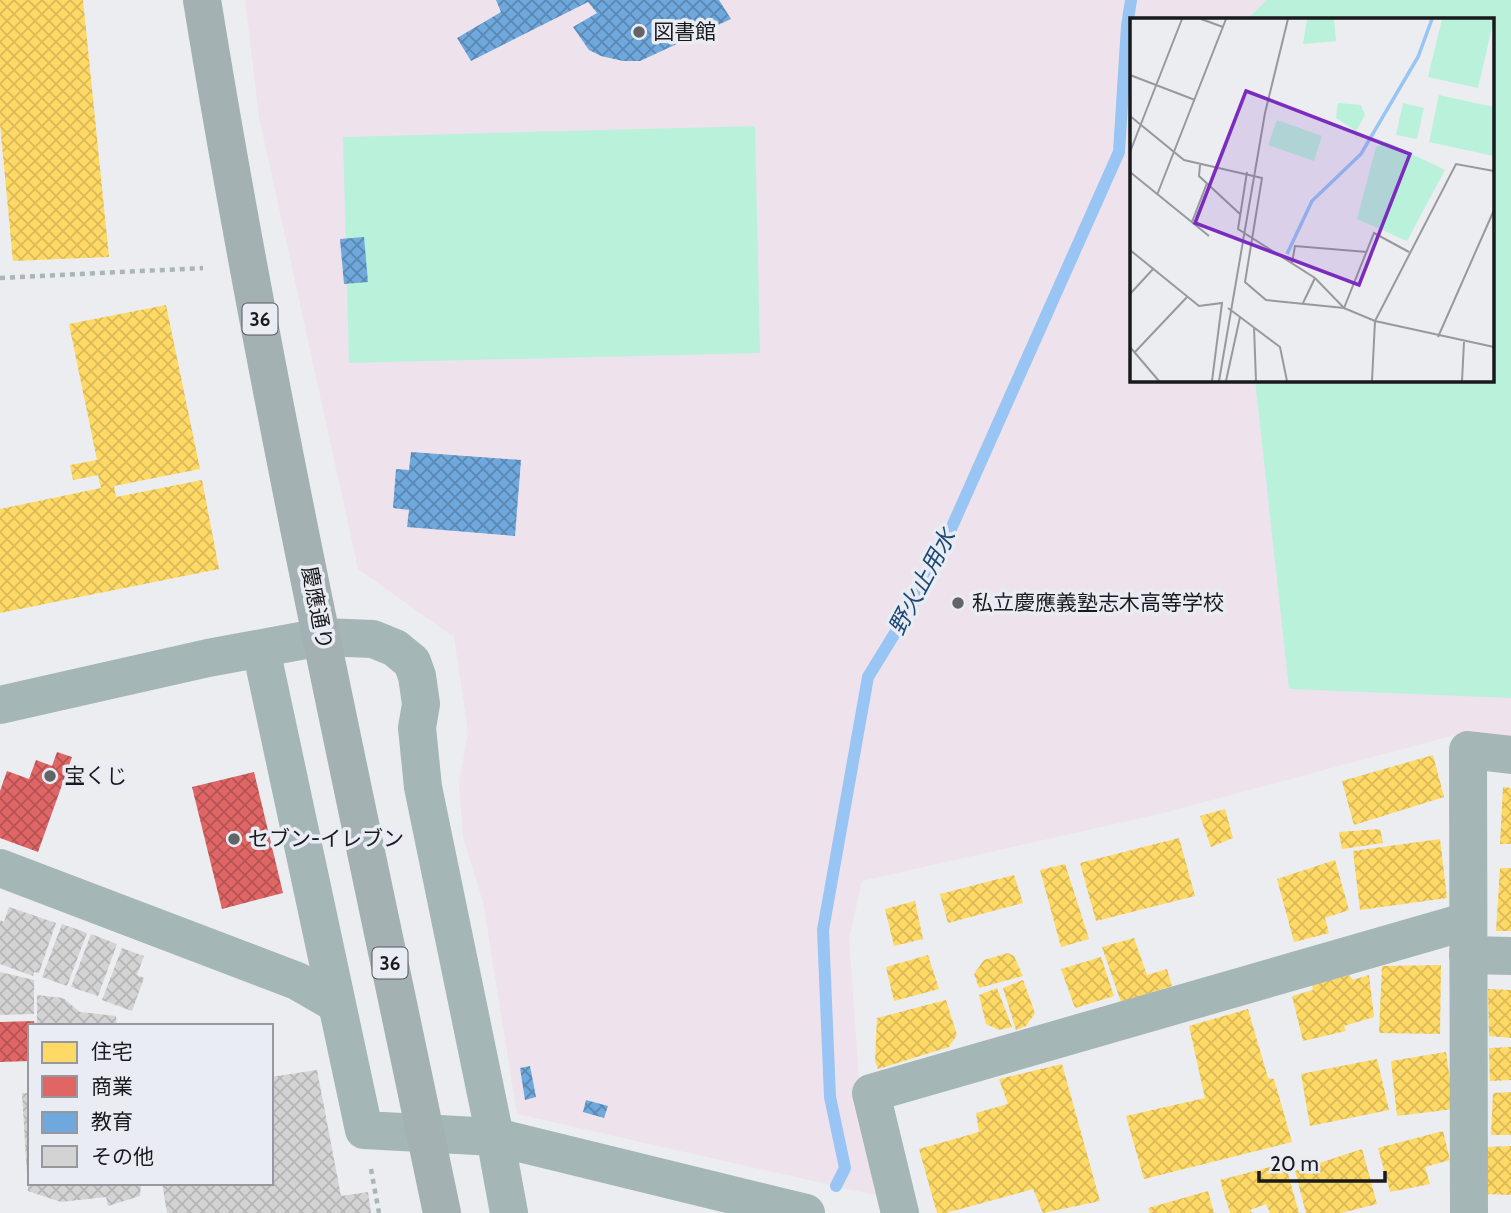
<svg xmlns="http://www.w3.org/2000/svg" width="1511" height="1213" viewBox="0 0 1511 1213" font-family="Cabin,'Noto Sans JP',sans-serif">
	<defs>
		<pattern id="homes-cross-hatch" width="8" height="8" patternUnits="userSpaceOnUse" patternTransform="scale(1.75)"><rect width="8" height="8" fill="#ffd966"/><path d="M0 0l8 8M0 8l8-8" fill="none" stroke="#daba58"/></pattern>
		<pattern id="shops-cross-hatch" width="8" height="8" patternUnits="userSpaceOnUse" patternTransform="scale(1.75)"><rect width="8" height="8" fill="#e06666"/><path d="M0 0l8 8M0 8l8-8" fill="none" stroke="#b55353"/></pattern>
		<pattern id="schools-cross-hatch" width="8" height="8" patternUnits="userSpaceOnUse" patternTransform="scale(1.75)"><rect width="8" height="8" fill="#6fa8dc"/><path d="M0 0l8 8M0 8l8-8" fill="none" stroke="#5a88b2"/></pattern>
		<pattern id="building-cross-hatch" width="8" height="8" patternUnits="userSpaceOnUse" patternTransform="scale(1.75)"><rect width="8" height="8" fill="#d4d3d4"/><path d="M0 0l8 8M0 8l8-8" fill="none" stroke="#b5b5b6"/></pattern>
	</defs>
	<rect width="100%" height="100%" fill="#ebedf1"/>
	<path fill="#eee3ec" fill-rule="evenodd" d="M245 0H1511V741L1455 735 1163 813 862 881 849 939 862 1121 875 1195 517 1114 483 902 463 837 459 784 468 731 454 637 358 569 259 117ZM1131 19H1492V380H1131Z"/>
	<g fill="#baf1db">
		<polygon points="1267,0 1511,0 1511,698 1289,689 1255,380 1492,380 1492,19 1247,19"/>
		<polygon points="755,126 760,353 349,363 343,137"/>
	</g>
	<g fill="url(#homes-cross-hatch)">
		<polygon points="0,0 83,0 109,257 13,261 0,124"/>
		<polygon points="166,305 200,469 114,486 116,497 202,480 219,569 0,613 0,509 101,488 98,475 73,480 70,465 97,460 69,324"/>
		<polygon points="1433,755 1444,797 1354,825 1342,781"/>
		<polygon points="1503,787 1511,788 1511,844 1500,844"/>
		<polygon points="1225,809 1233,838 1211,847 1200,816"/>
		<polygon points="1380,829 1383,843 1342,849 1339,832"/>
		<polygon points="1179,838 1195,896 1096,921 1080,863"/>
		<polygon points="1440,839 1447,898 1360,910 1353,851"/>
		<polygon points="1335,860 1349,910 1325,918 1329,933 1294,942 1277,879"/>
		<polygon points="1065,864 1089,939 1061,947 1040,870"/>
		<polygon points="1500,868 1511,868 1511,931 1496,931"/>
		<polygon points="1014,875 1023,903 948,923 940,894"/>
		<polygon points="915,901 923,939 894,946 885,909"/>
		<polygon points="1134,938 1147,975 1167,969 1172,986 1121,1002 1102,947"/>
		<polygon points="1008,953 1014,956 1023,976 979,988 974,974 984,960"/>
		<polygon points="928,955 939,989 894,1001 886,967"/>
		<polygon points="1101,957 1114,996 1075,1008 1061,969"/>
		<polygon points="1441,965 1440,1034 1379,1033 1382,966"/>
		<polygon points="1349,975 1353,980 1369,975 1374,1017 1344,1026 1346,1031 1303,1041 1292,996 1313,990 1312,985"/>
		<polygon points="1023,980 1035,1013 1026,1026 1016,1030 1003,988"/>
		<polygon points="997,988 1012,1027 999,1030 986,1024 979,995"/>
		<polygon points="1488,989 1511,990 1511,1038 1489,1036"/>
		<polygon points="946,1000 957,1035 949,1047 878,1069 875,1061 877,1018"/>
		<polygon points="1248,1009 1268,1078 1274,1079 1292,1142 1144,1179 1126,1116 1205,1098 1189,1026"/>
		<polygon points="1511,1047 1511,1080 1490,1081 1489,1048"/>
		<polygon points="1446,1052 1454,1109 1397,1116 1391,1061"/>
		<polygon points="1377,1059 1389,1110 1310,1126 1301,1074"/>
		<polygon points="1062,1064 1100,1201 1043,1213 1033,1189 946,1213 937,1213 919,1149 979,1132 976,1113 1008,1104 999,1079"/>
		<polygon points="1511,1092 1511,1135 1491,1135 1493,1093"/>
		<polygon points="1443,1131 1450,1160 1425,1167 1430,1184 1390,1192 1378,1148"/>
		<polygon points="1511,1146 1511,1195 1485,1194 1487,1147"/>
		<polygon points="1362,1149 1377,1204 1341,1213 1306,1213 1295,1171"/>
		<polygon points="1285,1163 1299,1213 1270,1213 1266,1204 1250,1210 1252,1213 1230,1213 1220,1180"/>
		<polygon points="1208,1191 1214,1213 1150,1213 1148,1208"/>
	</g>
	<g fill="url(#shops-cross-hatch)">
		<polygon points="57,752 72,757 38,852 0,838 0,791 7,771 29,779 36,760 52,766"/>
		<polygon points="254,772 283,893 222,909 192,787"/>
		<polygon points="34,1021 35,1026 30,1026 30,1061 0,1062 0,1022"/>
	</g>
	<g fill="url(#schools-cross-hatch)">
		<polygon points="496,0 719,0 731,19 640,61 623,61 601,56 589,50 573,27 597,13 588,2 471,61 457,38 501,12"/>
		<polygon points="364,237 368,282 344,284 340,239"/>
		<polygon points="411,452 521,460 515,536 407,527 409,510 393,508 396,469 409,470"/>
		<polygon points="530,1066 536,1097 525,1100 520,1068"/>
		<polygon points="586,1100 608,1106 604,1118 583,1112"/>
	</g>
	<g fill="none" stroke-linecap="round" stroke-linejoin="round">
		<polyline stroke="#99c5f4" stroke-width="12" points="836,1186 845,1168 830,1097 823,930 868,677 930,576 1119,152 1127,26 1131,0"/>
	</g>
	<g fill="url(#building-cross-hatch)">
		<polygon points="9,907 56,923 39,973 34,972 33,976 0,964 0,920 4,922"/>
		<polygon points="62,924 87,933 67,986 42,977"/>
		<polygon points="91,934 117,944 98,996 71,987"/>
		<polygon points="122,948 144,956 137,975 144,978 132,1011 102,1000"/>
		<polygon points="0,972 34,980 34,1014 0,1015"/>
		<polygon points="37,995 63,998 80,1012 116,1016 117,1026 37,1026"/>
		<polygon points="317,1070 341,1196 368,1192 371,1213 167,1213 162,1183 271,1183 271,1077"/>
		<polygon points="22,1093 30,1093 30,1183 141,1183 140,1196 108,1206 106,1197 61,1202 28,1191"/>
	</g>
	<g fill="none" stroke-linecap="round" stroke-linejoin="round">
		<g stroke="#aab5b6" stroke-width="4.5" stroke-dasharray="5 5" stroke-linecap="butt">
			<polyline points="0,278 203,268"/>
			<polyline points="371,1169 379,1213"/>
		</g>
		<g stroke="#a4b6b6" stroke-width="38">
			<polyline points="261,649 364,1130 495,1137 806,1213"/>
			<polyline points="0,705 208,658 322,637 373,639 395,648 412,662 417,676 421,704 417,728 423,787 495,1137 509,1213"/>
			<polyline points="0,868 297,981 335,1003"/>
			<polyline points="1468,955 1511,956"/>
			<polyline points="900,1213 871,1093 1468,921"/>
			<polyline points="1469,1213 1468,750 1511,755"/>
		</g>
		<path stroke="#a4b1b2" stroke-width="38" d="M202 0C268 407 358 810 442 1213"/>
	</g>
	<g fill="#626467" stroke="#e9ecf3" stroke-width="2.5">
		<circle cx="639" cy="32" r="7"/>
		<circle cx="958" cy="603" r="7"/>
		<circle cx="50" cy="776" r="7"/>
		<circle cx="234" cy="839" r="7"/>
	</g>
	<g text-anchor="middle" stroke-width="7" stroke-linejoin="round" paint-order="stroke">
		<g fill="#e9ecf3" stroke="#57595d" stroke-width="2">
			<rect x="242.5" y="303.5" width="35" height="31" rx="5"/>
			<rect x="372.5" y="947.5" width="35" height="31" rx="5"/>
		</g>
		<g font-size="19" font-weight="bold" fill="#191a1d">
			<text x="260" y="326">36</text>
			<text x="390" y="970">36</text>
		</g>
		<g font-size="21" fill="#191a1d" stroke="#e9ecf3" text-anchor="start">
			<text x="653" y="39">図書館</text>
			<text x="972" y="610">私立慶應義塾志木高等学校</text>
			<text x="64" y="783">宝くじ</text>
			<text x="248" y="846">セブン-イレブン</text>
		</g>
		<g font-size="21" fill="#191a1d" stroke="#e9ecf3">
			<text transform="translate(317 608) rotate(79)" y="7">慶應通り</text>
		</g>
		<g font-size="23" font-style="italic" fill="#1d4873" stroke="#e9ecf3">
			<text transform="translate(922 582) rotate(-62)" y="8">野火止用水</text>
		</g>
	</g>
	<g transform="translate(1130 18)">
		<rect width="364" height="364" fill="#ebedf1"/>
		<path d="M177 1H204L206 23 173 26ZM208 85 231 87 235 97 226 113 206 100Z" fill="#baf1db"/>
		<path d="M312 1H364L348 70 298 59ZM309 77 364 89V138L299 124ZM273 85 294 90 287 121 266 117ZM147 102 192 118 184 143 138 127ZM257 124 315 152 277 223 227 201 246 129Z" fill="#baf1db"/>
		<path fill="none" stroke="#99c5f4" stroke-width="3.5" d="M157 236 182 183 231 136 288 39 302 1"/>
		<path fill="none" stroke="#97999c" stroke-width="2" d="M71 1 93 9M0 57 65 82M0 98 54 142 132 160 115 264 136 282 214 290 245 303 364 329M0 134 52 1M70 147 69 158 110 196M0 154 79 218M117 154 108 211 185 260 214 290 244 215 279 234M27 177 96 1M62 204 77 165M0 232 69 288 92 285 82 363M162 245 165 228 237 234M0 276 24 250M173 285 185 260M98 290 150 329 157 363M124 309 126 363M308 319 364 192M0 329 29 363M5 334 58 278M89 363 135 95 158 1M96 363 110 299M242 363 245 303 326 146 364 153M332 363 334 324"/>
		<path fill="#7b2cbf" fill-opacity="0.15" stroke="#7b2cbf" stroke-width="3.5" d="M116 73 280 136 229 267 65 205Z"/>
		<rect width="364" height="364" fill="none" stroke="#191a1d" stroke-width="3.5"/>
	</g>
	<rect x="28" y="1024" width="245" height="161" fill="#e9ecf3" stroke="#96989d" stroke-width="2"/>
	<rect x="42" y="1042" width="35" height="21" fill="#ffd966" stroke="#96989d" stroke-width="2"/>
	<text x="91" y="1059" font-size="21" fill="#191a1d">住宅</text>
	<rect x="42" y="1076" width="35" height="21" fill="#e06666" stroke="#96989d" stroke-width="2"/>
	<text x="91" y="1094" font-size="21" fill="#191a1d">商業</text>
	<rect x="42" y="1112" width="35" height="21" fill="#6fa8dc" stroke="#96989d" stroke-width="2"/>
	<text x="91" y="1129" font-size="21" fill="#191a1d">教育</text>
	<rect x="42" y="1146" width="35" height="21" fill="#d4d3d4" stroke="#96989d" stroke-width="2"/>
	<text x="91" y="1164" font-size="21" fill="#191a1d">その他</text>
	<path d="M1259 1171v10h126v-10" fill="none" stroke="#191a1d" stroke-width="3.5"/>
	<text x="1270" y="1171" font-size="21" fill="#191a1d" stroke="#e9ecf3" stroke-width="5" paint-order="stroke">20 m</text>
</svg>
